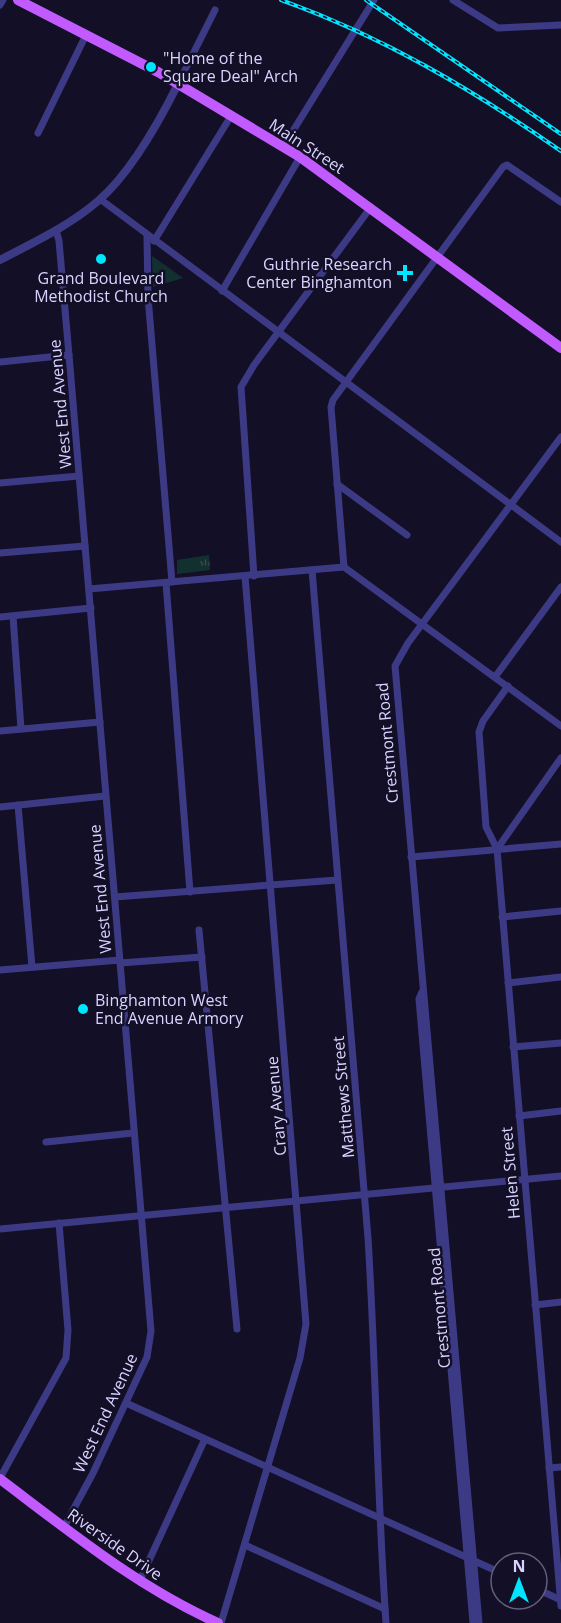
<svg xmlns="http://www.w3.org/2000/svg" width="561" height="1623" viewBox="0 0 561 1623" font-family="'Open Sans',sans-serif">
	<defs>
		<pattern id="grass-tufts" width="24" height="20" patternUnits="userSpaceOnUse" patternTransform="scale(1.5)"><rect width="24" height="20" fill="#12302f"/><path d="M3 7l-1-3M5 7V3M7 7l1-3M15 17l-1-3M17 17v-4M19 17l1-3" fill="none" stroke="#344d4e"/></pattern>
	</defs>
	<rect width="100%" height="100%" fill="#130f26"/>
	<g fill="url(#grass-tufts)">
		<polygon points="152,256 183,278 153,287"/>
		<polygon points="209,555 210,570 177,574 177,560"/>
	</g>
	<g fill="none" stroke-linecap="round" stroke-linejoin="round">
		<g stroke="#3d3a85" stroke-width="7">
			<polyline points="453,0 498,28 561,25"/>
			<polyline points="0,5 3,0"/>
			<polyline points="178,84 215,10"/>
			<polyline points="38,133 86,35"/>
			<polyline points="283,147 374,0"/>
			<polyline points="100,199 561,542"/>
			<polyline points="56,230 59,241 69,355 151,1331 147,1357 93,1473 64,1527"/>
			<polyline points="147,236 148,297 172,582"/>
			<polyline points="154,241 231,116"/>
			<polyline points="222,291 300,157"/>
			<polyline points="0,362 69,355"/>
			<polyline points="0,483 79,476"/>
			<polyline points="337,484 407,535"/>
			<polyline points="0,553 85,546"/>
			<polyline points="344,567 331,407 333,400 503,167 507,165 561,202"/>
			<path d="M312 570 368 1238C376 1366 377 1495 386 1623"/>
			<polyline points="254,576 241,387 254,365 371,207"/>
			<polyline points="166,583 190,892"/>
			<polyline points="89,589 344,567 561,726"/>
			<polyline points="13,616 21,729"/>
			<polyline points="0,617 91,608"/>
			<polyline points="495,677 561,587"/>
			<polyline points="0,731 100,722"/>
			<polyline points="561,758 497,849 561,1606"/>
			<polyline points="18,805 32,967"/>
			<polyline points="0,807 105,796"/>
			<polyline points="497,849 486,827 479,732 483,721 508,686"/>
			<polyline points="411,857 561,844"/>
			<polyline points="115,897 337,880"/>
			<polyline points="502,917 561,911"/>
			<polyline points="199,930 237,1329"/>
			<polyline points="120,963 202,957"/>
			<polyline points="0,970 120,960"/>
			<polyline points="508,983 561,977"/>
			<polyline points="422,992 419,999 473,1623"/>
			<polyline points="513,1047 561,1043"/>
			<polyline points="519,1116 561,1111"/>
			<polyline points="46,1142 133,1133"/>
			<polyline points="0,1229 561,1176"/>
			<polyline points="535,1305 561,1302"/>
			<polyline points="126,1403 501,1573"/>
			<polyline points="549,1468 561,1467"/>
			<polyline points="0,1478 66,1358 68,1330 59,1223"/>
			<polyline points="245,1545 385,1609"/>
			<polyline points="140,1580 204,1441"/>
			<polyline points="537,1589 561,1600"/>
			<polyline points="221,1623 300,1358 306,1324 245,576"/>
			<polyline points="479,1623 395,666 408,643 561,437"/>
		</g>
		<path stroke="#3d3a85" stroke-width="8" d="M0 260C34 242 69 226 98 201 131 173 159 122 178 84"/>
		<g stroke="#c25bff" stroke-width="10">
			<polyline points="18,0 158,72 300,157 561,348"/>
			<path d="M0 1479C69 1531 139 1588 218 1623"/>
		</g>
		<g stroke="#00e5ff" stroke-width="4">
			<g id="rail">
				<path d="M281 0C382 36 473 90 561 151"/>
				<polyline points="366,0 561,134"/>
			</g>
		</g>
		<use href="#rail" stroke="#130f26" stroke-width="1.5" stroke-dasharray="4.5" stroke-linecap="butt"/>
	</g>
	<g fill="#00e5ff" stroke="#130f26" stroke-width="2">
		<circle cx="151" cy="67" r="6"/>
		<circle cx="101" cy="259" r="6"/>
		<path d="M402 264h6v6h6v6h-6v6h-6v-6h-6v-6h6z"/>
		<circle cx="83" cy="1009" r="6"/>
	</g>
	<g text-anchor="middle" stroke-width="5" stroke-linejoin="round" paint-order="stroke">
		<g font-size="16" fill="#d9d4ff" stroke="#130f26" text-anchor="start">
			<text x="163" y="64">"Home of the<tspan x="163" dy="18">Square Deal" Arch</tspan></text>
			<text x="392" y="270" text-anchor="end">Guthrie Research<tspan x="392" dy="18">Center Binghamton</tspan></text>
			<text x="101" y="284" text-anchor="middle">Grand Boulevard<tspan x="101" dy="18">Methodist Church</tspan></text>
			<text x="95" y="1006">Binghamton West<tspan x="95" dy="18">End Avenue Armory</tspan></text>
		</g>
		<g font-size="16" fill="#d9d4ff" stroke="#130f26">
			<text transform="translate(307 146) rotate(33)" y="6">Main Street</text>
			<text transform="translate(60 404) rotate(-95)" y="6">West End Avenue</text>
			<text transform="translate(387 743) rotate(-95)" y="6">Crestmont Road</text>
			<text transform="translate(100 889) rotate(-95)" y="6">West End Avenue</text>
			<text transform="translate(343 1097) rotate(-95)" y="6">Matthews Street</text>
			<text transform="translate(276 1106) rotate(-95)" y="6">Crary Avenue</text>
			<text transform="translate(510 1173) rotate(-95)" y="6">Helen Street</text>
			<text transform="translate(439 1308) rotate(-95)" y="6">Crestmont Road</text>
			<text transform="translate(105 1413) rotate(-65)" y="6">West End Avenue</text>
			<text transform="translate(115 1544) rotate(35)" y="6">Riverside Drive</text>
		</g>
	</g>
	<g transform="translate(519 1581)"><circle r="28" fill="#130f26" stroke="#625e7d" stroke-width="1.5"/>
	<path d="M0-4.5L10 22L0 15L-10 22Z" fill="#00e5ff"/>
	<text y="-9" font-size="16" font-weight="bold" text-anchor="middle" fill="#d9d4ff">N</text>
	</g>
</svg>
